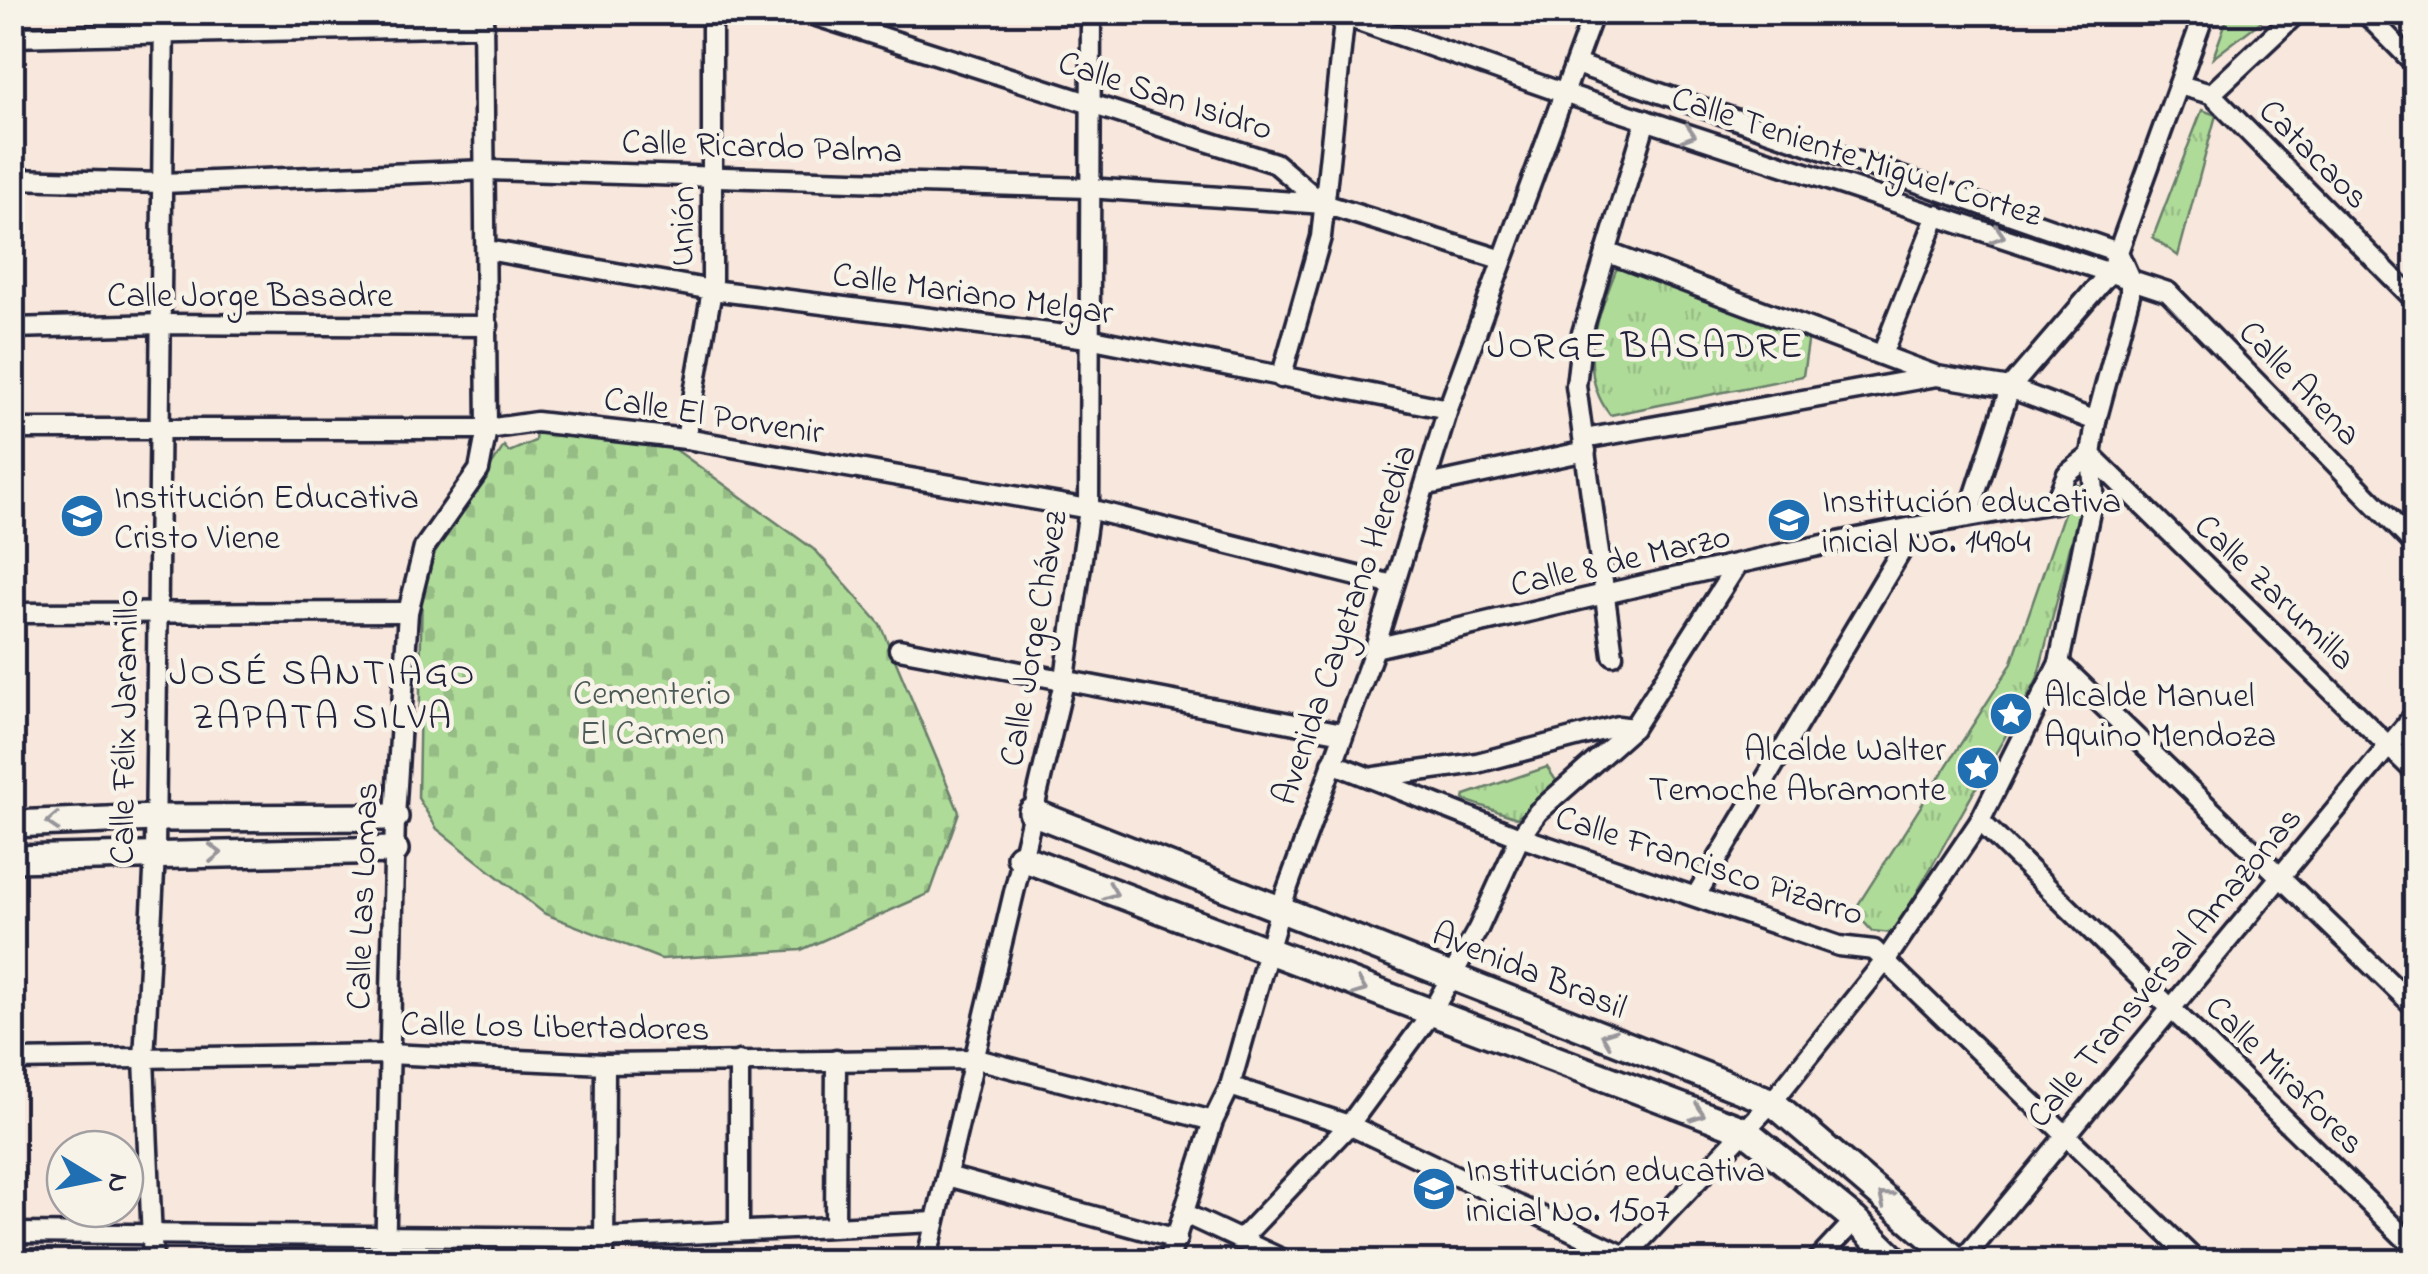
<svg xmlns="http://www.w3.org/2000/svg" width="2428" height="1274" viewBox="0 0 2428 1274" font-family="'Indie Flower',sans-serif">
	<defs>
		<pattern id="grass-tufts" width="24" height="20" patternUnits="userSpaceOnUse" patternTransform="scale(2.5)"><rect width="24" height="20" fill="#afdb99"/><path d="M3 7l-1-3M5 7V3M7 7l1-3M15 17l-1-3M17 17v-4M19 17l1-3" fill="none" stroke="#96bc85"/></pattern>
		<pattern id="cemetery-stones" width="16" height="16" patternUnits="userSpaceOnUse" patternTransform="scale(2.5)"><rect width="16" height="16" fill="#afdb99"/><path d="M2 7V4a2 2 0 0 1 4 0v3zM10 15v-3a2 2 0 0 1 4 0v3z" fill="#96bc85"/></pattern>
	</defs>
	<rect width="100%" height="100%" fill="#f8e7dc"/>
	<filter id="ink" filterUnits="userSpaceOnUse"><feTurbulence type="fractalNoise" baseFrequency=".01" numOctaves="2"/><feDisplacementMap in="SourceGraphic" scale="20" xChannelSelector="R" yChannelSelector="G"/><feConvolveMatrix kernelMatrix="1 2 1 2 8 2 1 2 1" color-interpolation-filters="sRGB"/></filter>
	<g filter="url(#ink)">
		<g fill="url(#grass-tufts)" stroke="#687e6a" stroke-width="2.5">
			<polygon points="2229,13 2272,13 2213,58"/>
			<polygon points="2202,110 2216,115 2178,256 2153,237"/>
			<path d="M1633 263 1809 335 1803 376 1610 415C1575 370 1598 317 1616 270Z"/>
			<polygon points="2074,484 2085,487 2037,680 1897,928 1892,933 1872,931 1854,911 2011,665"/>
			<polygon points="1547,767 1559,785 1517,818 1464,800 1465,795"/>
		</g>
		<polygon fill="url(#cemetery-stones)" stroke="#687e6a" stroke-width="2.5" points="536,430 668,444 816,551 880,624 959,812 930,893 801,950 661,959 545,914 437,829 418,798 422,583 433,556 504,446 509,452 535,441"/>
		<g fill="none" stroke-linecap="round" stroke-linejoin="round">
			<g stroke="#22223b" stroke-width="25">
				<g id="street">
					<polyline points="804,12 1275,163 1323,204"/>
					<polyline points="1333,12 1563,93 2168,292 2416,546"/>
					<polyline points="2364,12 2416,65"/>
					<polyline points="12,37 484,26"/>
					<polyline points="1576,64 2118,252 2110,272 2010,388 1968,516"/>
					<polyline points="2179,85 2211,94 2298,12"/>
					<polyline points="2211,94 2416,301"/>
					<polyline points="12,179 163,183 487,170 1088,188 1324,204 1500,259"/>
					<polyline points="487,250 712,290 1088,338 1448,409"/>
					<polyline points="1606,252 1937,376 2010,388 2096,421"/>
					<polyline points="12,328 163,324 488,326"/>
					<polyline points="1883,352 1937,215"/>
					<polyline points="1281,378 1321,237 1345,12"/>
					<polyline points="12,429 487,429 536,422 686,439 1089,509 1393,585"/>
					<polyline points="686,439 712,290 712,12"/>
					<polyline points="1584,439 1937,376"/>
					<polyline points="1428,485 1586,451"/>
					<polyline points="12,613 408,612"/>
					<path d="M1375 648C1600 596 1827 537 2055 503L2067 474 2091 455 2416 773"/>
					<polyline points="899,649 1343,733"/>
					<polyline points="1613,655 1576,386 1582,333 1646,120"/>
					<polyline points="2059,663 2416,1008"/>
					<polyline points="1332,763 1520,837 1839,946 1874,950 2197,1262"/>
					<polyline points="1375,777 1477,763 1618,726 1633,728"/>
					<polyline points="1980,821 2416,1249"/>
					<polyline points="1697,894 1900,553 1905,532"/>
					<polyline points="12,1060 388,1054 605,1064 977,1059 1213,1121"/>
					<polyline points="1230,1086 1349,1125 1625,1256"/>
					<polyline points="947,1176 1177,1239"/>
					<polyline points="1185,1214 1288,1262"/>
					<polyline points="835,1225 836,1060"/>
					<polyline points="739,1229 739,1061"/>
					<polyline points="12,1233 604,1238 935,1222"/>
					<polyline points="1241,1239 1349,1125 1430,1015 1478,929 1520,837 1538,812 1633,728 1737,565"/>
					<polyline points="153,1262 144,1059 155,854 164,12"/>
					<polyline points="385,1262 395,817 408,612 424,548 479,470 487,429 483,12"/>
					<polyline points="604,1262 605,1064"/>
					<polyline points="926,1262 1065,678 1089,509 1091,12"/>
					<polyline points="1168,1262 1213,1121 1230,1086 1281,906 1375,648 1448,409 1594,12"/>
					<polyline points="1620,1262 1772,1102 1885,961 1980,821 2059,663 2094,492 2091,455 2096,421 2130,294 2130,279 2118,252 2205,12"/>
					<polyline points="1816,1262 1855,1220"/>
					<polyline points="1961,1262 2416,713"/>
				</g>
			</g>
			<g stroke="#22223b" stroke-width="32">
				<g id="secondary">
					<polyline points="1032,812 1772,1102 1959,1262"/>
					<polyline points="12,824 155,818 395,817"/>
					<polyline points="1020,857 1746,1131 1855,1220 1898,1262"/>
					<polyline points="12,859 395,850"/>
				</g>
			</g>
			<use href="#street" stroke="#f7f3e8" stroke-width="18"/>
			<use href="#secondary" stroke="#f7f3e8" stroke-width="25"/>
		</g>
		<defs><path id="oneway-chevron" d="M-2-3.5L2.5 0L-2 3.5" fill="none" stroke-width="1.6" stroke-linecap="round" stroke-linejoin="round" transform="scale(2.5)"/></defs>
		<g stroke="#97959a">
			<use href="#oneway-chevron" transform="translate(1689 134) rotate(18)"/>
			<use href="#oneway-chevron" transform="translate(1998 235) rotate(18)"/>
			<use href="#oneway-chevron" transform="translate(53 822) rotate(177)"/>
			<use href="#oneway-chevron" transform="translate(215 853) rotate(-1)"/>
			<use href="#oneway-chevron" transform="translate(1111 892) rotate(21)"/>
			<use href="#oneway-chevron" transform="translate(1360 988) rotate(21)"/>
			<use href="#oneway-chevron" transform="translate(1608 1037) rotate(-159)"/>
			<use href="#oneway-chevron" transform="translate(1698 1113) rotate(20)"/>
			<use href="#oneway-chevron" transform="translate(1885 1198) rotate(-140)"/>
		</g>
	</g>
	<defs>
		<g id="school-disc" transform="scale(2.25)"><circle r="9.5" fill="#1f6fb2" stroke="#f7f3e8"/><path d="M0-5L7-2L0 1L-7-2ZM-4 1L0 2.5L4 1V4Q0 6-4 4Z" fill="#fff"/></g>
		<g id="sight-disc" transform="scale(2.25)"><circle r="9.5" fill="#1f6fb2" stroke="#f7f3e8"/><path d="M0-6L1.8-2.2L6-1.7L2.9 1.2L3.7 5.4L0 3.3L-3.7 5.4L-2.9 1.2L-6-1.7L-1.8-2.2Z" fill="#fff"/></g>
	</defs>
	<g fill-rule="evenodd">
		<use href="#school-disc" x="82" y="516"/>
		<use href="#school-disc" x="1789" y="520"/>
		<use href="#sight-disc" x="2011" y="714"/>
		<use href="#sight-disc" x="1978" y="768"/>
		<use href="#school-disc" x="1434" y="1189"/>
	</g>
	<g text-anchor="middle" stroke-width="9" stroke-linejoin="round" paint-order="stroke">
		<g font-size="35" fill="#22223b" stroke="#f7f3e8">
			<text transform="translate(1166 94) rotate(18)" y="12">Calle San Isidro</text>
			<text transform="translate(762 145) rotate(2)" y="12">Calle Ricardo Palma</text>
			<text transform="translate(2315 153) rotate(45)" y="12">Catacaos</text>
			<text transform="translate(1857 155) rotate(18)" y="12">Calle Teniente Miguel Cortez</text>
			<text transform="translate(681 226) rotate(-89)" y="12">Unión</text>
			<text transform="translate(973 292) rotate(8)" y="12">Calle Mariano Melgar</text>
			<text x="250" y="306">Calle Jorge Basadre</text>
			<text transform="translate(2301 382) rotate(46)" y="12">Calle Arena</text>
			<text transform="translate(714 414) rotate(9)" y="12">Calle El Porvenir</text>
			<text transform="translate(1620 559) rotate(-13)" y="12">Calle 8 de Marzo</text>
			<text transform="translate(2276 591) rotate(44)" y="12">Calle Zarumilla</text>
			<text transform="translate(1343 624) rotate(-71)" y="12">Avenida Cayetano Heredia</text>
			<text transform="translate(1032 638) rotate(-80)" y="12">Calle Jorge Chávez</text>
			<text transform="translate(123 727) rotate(-89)" y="12">Calle Félix Jaramillo</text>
			<text transform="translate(1710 864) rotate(18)" y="12">Calle Francisco Pizarro</text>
			<text transform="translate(361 896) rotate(-88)" y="12">Calle Las Lomas</text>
			<text transform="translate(2163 966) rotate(-50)" y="12">Calle Transversal Amazonas</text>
			<text transform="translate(1530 969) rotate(22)" y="12">Avenida Brasil</text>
			<text transform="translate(555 1025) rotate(1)" y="12">Calle Los Libertadores</text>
			<text transform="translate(2286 1074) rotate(45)" y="12">Calle Mirafores</text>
		</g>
		<g font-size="35" fill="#22223b" stroke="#f7f3e8" text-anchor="start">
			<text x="114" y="508">Institución Educativa<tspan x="114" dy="40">Cristo Viene</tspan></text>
			<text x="1822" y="512">Institución educativa<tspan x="1822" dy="40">inicial No. 14904</tspan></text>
			<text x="2044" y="706">Alcalde Manuel<tspan x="2044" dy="40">Aquino Mendoza</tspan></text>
			<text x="1946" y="760" text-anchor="end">Alcalde Walter<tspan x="1946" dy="40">Temoche Abramonte</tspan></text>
			<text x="1466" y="1181">Institución educativa<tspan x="1466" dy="40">inicial No. 1507</tspan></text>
		</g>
		<g font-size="35" fill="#4c5a57" stroke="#f7f3e8">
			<text x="652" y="704">Cementerio<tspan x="652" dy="40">El Carmen</tspan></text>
		</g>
		<g font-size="38" letter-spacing="2.5" fill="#22223b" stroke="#f7f3e8">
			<text x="1646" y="357">JORGE BASADRE</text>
			<text x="323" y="684">JOSÉ SANTIAGO<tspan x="323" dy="44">ZAPATA SILVA</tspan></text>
		</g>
	</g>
	<rect width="2428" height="1274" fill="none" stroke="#f7f3e8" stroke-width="50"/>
	<rect x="25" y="25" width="2378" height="1224" fill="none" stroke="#22223b" stroke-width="4" filter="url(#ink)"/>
	<g transform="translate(95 1179) rotate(100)"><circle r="48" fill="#f7f3e8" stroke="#a29fa3" stroke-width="2.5"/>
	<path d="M0-8L18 38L0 25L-18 38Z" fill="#1f6fb2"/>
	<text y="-15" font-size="28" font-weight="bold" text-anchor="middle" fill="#22223b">N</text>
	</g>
</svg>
